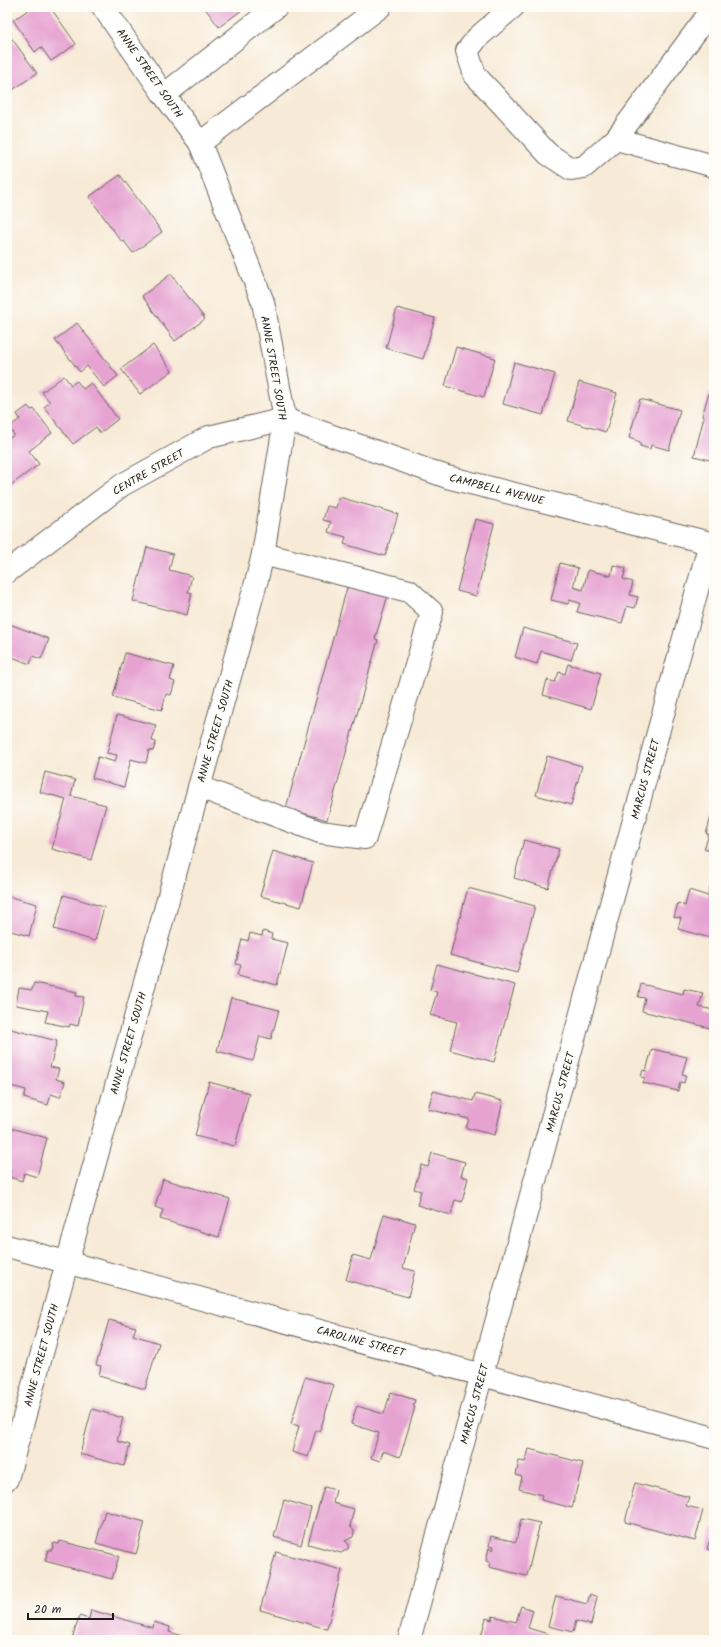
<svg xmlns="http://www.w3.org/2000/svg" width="721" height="1647" viewBox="0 0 721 1647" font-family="Kalam,sans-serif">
	<rect width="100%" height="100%" fill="#fdfcf7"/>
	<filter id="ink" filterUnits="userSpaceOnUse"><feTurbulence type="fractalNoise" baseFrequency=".025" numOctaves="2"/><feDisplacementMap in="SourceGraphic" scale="8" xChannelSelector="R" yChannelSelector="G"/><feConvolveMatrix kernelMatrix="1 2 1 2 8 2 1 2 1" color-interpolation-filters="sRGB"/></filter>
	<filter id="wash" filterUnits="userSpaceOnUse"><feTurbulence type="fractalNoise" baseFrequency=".012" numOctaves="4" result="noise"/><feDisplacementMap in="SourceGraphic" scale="16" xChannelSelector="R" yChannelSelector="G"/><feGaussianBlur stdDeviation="0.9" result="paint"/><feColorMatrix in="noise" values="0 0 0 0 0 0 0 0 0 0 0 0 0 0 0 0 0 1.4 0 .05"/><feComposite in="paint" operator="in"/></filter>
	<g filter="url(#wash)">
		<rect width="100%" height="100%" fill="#f7ead6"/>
		<g id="blocks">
			<g fill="#e6a3d2">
				<polygon points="33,7 50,7 76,44 51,61 41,47 35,52 13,20"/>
				<polygon points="204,7 246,7 219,27"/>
				<polygon points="7,32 37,73 7,94"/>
				<polygon points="120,175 162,232 133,253 124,241 122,242 89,197"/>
				<polygon points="171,274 205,319 175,341 142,296"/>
				<polygon points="397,308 435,318 423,359 386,348"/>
				<polygon points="77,323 118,376 104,387 87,366 80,372 55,340"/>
				<polygon points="153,345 172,371 140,394 121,369"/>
				<polygon points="456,347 495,358 484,397 445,386"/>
				<polygon points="514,362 555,374 543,415 503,404"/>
				<polygon points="64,376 71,385 77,381 83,389 91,383 118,419 100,433 96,427 73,444 44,407 50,402 42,392"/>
				<polygon points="579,382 617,393 606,432 568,421"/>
				<polygon points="709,393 714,394 714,461 694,456 704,417 702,416"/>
				<polygon points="640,399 680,410 669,450 651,445 650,449 640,446 640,442 629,438"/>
				<polygon points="28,406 31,410 34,409 52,433 29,451 39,464 7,488 7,440 14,435 9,427 20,419 17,414"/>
				<polygon points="339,497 398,514 385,556 344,544 346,537 328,532 331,522 323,520 327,506 336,508"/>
				<polygon points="475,519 494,524 476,596 457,591"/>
				<polygon points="147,547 173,554 169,570 192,576 188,592 192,593 187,615 133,601"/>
				<polygon points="560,563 578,568 573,587 583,590 588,570 611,576 613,565 626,568 623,579 633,582 630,595 638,597 635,608 627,606 622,623 577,612 580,603 569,600 568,604 551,600"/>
				<polygon points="348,584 388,595 375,639 378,640 327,820 286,808"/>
				<polygon points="7,623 49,639 41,659 33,656 30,664 7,655"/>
				<polygon points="523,628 577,643 571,660 541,651 537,664 515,657"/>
				<polygon points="125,653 174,666 170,680 175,682 171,695 166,694 162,710 113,697"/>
				<polygon points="568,664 601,673 591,709 543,695 547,680 555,682 559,672 565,674"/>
				<polygon points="117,715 156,725 152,741 156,742 153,751 149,750 146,763 131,759 124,787 92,778 98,757 115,762 117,755 107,753"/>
				<polygon points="547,756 582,766 571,805 536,795"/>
				<polygon points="45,772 75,780 71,796 106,805 91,860 52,849 66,799 40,792"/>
				<polygon points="714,807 714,852 704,849 709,834 706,834"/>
				<polygon points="524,840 559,849 548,888 514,878"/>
				<polygon points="273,851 313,863 301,907 260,896"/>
				<polygon points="710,887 714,888 714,939 678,929 681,918 674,917 678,903 685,906 689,890 708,896"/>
				<polygon points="468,888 535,906 517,973 450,955"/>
				<polygon points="64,895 104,907 95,941 54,929"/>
				<polygon points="7,896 37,904 29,936 7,930"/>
				<polygon points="263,931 272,934 271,939 288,943 277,985 238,975 241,965 236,964 242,939 248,941 250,933 262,936"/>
				<polygon points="437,964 515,985 494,1062 450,1050 457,1022 430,1015 437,992 430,990"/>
				<polygon points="34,983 77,992 76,996 84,997 78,1026 70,1024 69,1027 45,1022 48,1011 16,1005 19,988 32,990"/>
				<polygon points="641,984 683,994 684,989 703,993 699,1007 714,1010 714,1029 642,1011 645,998 638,997"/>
				<polygon points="231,998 279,1010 271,1039 260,1036 253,1061 217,1051"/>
				<polygon points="7,1028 57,1041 50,1067 59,1069 56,1079 65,1082 60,1097 51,1094 48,1105 24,1098 26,1090 7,1085"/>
				<polygon points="652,1049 687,1057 682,1074 686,1075 684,1083 680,1082 678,1091 643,1083 645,1078 641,1077 643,1070 646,1071"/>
				<polygon points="209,1082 249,1093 235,1146 195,1136"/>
				<polygon points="433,1091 473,1101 475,1094 503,1101 495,1135 466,1128 469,1119 428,1109"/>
				<polygon points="7,1127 47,1138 37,1177 24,1173 22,1181 9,1177 11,1170 7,1169"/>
				<polygon points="432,1153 465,1162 461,1176 468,1178 462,1202 455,1200 451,1215 417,1205 421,1191 414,1189 421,1165 428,1167"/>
				<polygon points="163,1179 230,1199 219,1237 160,1219 163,1210 155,1207"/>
				<polygon points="384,1214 415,1223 403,1268 415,1271 408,1297 346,1280 353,1255 371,1260"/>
				<polygon points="109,1320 136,1327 133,1335 159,1343 145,1389 99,1376 101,1366 96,1365"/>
				<polygon points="305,1377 334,1385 320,1431 316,1430 308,1457 292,1452 299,1426 291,1424"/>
				<polygon points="391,1392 415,1400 413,1406 415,1407 400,1457 383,1451 380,1461 371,1458 379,1433 351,1424 357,1406 384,1414"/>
				<polygon points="92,1409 123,1418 117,1441 130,1445 124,1466 80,1454"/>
				<polygon points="529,1449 583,1463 572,1508 541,1500 542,1495 519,1489 522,1477 516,1475 519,1461 525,1462"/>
				<polygon points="635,1483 689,1497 686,1506 703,1510 695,1541 625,1522"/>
				<polygon points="324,1487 336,1490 333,1503 354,1509 350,1526 354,1531 353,1537 345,1541 349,1544 348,1549 341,1553 308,1544"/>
				<polygon points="284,1500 311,1508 301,1545 274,1537"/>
				<polygon points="105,1511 145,1522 136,1554 96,1543"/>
				<polygon points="521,1519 540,1523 527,1576 489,1567 490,1562 486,1561 489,1548 493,1550 494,1547 489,1546 491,1536 516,1542"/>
				<polygon points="714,1526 714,1551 707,1549"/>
				<polygon points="60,1541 119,1556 112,1579 45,1561 48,1550 52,1550 54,1543 59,1544"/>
				<polygon points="276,1552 342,1570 327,1629 260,1610"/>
				<polygon points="590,1594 597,1597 591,1625 576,1621 573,1632 548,1626 556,1596 587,1604"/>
				<polygon points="521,1606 533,1610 528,1628 548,1634 546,1640 480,1640 486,1618 492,1620 493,1616 516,1622"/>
				<polygon points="91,1610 153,1628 154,1622 170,1627 169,1632 197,1640 72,1640 79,1616 89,1619"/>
			</g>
		</g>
	</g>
	<g filter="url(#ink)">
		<use href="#blocks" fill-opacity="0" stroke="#69645d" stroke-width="1"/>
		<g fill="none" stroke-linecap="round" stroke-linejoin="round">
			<g stroke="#69645d" stroke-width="24">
				<g id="minor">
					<polyline points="513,7 478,37 467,51 475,75 548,154 571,169 584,167 616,139 714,7"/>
					<polyline points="164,95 276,7"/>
					<polyline points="616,139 714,166"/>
					<polyline points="200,143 380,7"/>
					<polyline points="285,419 447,477 714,544"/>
					<polyline points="7,572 122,485 209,437 285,419"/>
					<polyline points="199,787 320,832 365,838 432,612 409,591 263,554"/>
					<polyline points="7,1246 714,1438"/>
					<polyline points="7,1479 257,579 263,554 285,419 263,302 200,143 164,95 103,7"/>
					<polyline points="409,1640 710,543"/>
				</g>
			</g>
			<use href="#minor" stroke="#fff" stroke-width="22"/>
		</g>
	</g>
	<g text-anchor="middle" stroke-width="3" stroke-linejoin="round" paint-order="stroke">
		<g font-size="11" fill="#1c1c1c" stroke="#fdfcf7">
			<text transform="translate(150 73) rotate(55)" y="4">ANNE STREET SOUTH</text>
			<text transform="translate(274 368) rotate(80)" y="4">ANNE STREET SOUTH</text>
			<text transform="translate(148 472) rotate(-30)" y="4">CENTRE STREET</text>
			<text transform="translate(497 489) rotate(14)" y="4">CAMPBELL AVENUE</text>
			<text transform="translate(215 731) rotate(-74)" y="4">ANNE STREET SOUTH</text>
			<text transform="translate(645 779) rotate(-75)" y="4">MARCUS STREET</text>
			<text transform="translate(128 1043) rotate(-74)" y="4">ANNE STREET SOUTH</text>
			<text transform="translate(560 1092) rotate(-75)" y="4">MARCUS STREET</text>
			<text transform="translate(361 1341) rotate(15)" y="4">CAROLINE STREET</text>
			<text transform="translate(41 1355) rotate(-75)" y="4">ANNE STREET SOUTH</text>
			<text transform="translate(474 1404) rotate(-75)" y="4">MARCUS STREET</text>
		</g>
	</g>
	<rect width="721" height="1647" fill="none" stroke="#fdfcf7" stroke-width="24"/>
	<path d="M28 1613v6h85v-6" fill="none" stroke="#1c1c1c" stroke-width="2"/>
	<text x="34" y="1613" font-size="12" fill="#1c1c1c" stroke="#fdfcf7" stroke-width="3" paint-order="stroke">20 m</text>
</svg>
